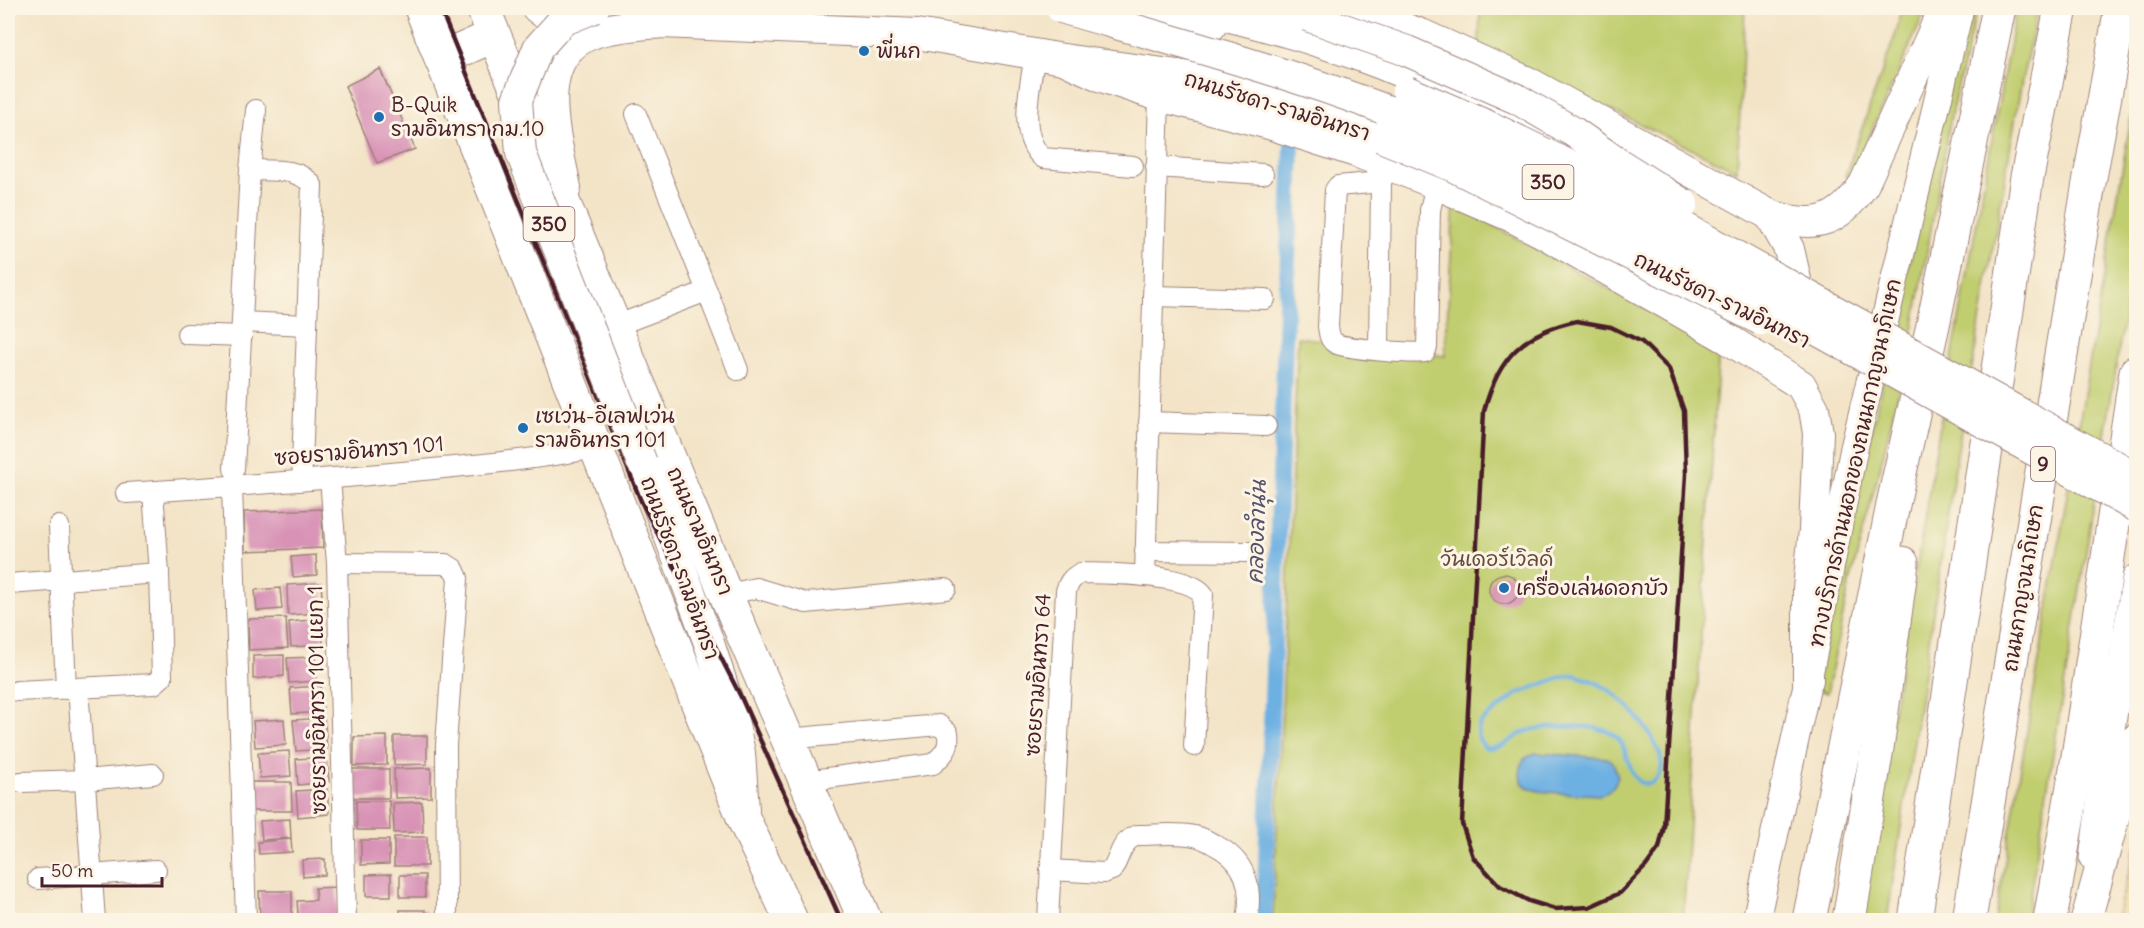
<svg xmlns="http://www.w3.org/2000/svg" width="2144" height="928" viewBox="0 0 2144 928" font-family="Delius,'Playpen Sans Thai',sans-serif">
	<rect width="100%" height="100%" fill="#fcf5e5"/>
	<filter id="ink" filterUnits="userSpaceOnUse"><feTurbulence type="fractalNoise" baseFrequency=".0167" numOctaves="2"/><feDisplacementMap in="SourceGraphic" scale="12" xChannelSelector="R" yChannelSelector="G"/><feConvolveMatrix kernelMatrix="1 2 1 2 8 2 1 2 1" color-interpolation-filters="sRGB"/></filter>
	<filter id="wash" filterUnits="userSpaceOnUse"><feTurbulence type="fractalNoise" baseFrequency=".008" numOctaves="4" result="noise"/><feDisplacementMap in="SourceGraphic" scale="24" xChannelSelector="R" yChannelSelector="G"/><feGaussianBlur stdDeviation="1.35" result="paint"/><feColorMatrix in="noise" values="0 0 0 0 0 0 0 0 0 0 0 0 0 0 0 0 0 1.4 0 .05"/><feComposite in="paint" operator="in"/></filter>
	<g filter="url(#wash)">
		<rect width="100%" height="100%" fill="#f3e4c7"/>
		<g fill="#c1ce70" stroke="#86764e" stroke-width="1.5">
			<polygon points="1480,8 1745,8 1737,171 1479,46"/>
			<polygon points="1901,8 1927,8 1851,176 1845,176 1897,30"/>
			<polygon points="1966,8 1977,8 1952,111 1914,325 1884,452 1849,586 1827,693 1814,689"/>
			<polygon points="2016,8 2038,8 2022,80 1957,454 1887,920 1859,920 1940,424"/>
			<polygon points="2136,88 2136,245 2026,920 1995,920"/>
			<polygon points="1454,204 1719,349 1683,920 1273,920 1298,337 1445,356"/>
		</g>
		<polygon fill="#eeda9e" stroke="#9c7c64" stroke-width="1.5" points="2136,846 2136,920 2116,920"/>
		<path fill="#6db0e2" stroke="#5c6886" stroke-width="1.5" d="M1535 753 1607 758 1613 762 1618 777C1614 787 1610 793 1599 795 1586 794 1573 794 1561 793 1537 791 1510 792 1524 759Z"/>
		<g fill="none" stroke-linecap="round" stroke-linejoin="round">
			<path stroke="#6db0e2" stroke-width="4.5" d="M1574 675C1590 679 1606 686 1618 697 1634 711 1675 757 1657 778 1654 781 1655 782 1650 783 1627 789 1630 746 1616 736 1612 733 1604 730 1599 729 1585 725 1534 726 1522 733 1508 741 1502 750 1485 748L1479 739 1478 729 1482 721 1517 694 1558 678Z"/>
			<polyline stroke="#6db0e2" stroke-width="16" points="1264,920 1292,146"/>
		</g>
		<g id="blocks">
			<g fill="#d892b6">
				<polygon points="380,69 415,149 377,163 345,86"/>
				<polygon points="322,509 323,548 245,551 244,512"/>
				<polygon points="316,555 317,575 293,577 291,557"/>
				<circle cx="1504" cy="589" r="15"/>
				<polygon points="321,583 323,613 288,615 287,585"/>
				<polygon points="280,588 282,609 257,611 255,590"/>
				<polygon points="286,618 288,648 249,650 248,619"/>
				<polygon points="321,619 323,645 291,647 289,622"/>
				<polygon points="284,655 284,676 253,679 253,656"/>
				<polygon points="315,657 316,681 289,683 287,658"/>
				<polygon points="321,686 323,712 292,714 290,688"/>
				<polygon points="324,718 327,749 296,751 293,720"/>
				<polygon points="284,719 286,745 255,747 253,721"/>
				<polygon points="387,736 387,765 354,766 354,737"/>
				<polygon points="394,736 427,736 427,764 394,765"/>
				<polygon points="289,751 291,776 260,778 258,753"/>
				<polygon points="327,757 329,782 298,785 296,759"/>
				<polygon points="431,768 431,797 395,798 394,769"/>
				<polygon points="351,769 389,769 389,798 352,798"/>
				<polygon points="252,782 291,782 292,811 251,811"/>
				<polygon points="327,789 329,814 298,817 296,791"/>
				<polygon points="356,801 389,801 390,830 357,830"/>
				<polygon points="422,802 423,832 394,833 393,803"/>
				<polygon points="290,819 291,838 262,840 260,821"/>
				<rect x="394" y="837" width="33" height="29"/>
				<polygon points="291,839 292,852 259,854 258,842"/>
				<polygon points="361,840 389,840 389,864 361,865"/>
				<polygon points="325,859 325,875 303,877 302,860"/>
				<polygon points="391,874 391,896 366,896 366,875"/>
				<rect x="400" y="875" width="25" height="22"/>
				<polygon points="337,887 338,920 317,920 317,915 298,915 297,901 316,900 315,888"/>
				<polygon points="259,891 292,891 292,919 260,919"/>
				<rect x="400" y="910" width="25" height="10"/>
			</g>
		</g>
	</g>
	<g filter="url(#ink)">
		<use href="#blocks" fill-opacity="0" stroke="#9e8279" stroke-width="1.5"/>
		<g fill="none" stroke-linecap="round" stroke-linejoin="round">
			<g stroke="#9e8279" stroke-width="22">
				<g id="street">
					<path d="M1035 54C1031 85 1016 135 1043 158L1133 166"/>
					<path d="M1389 165 1381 182 1338 186 1335 190 1328 326C1329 333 1329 339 1335 343 1344 349 1415 354 1425 352L1427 347 1430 210 1436 184"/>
					<polyline points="1156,167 1263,174"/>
					<path d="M250 170C270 171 299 167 312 185L302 467"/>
					<polyline points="707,291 738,370"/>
					<polyline points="1153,296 1265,299"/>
					<polyline points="242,322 307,325"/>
					<polyline points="615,326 707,291 636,114"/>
					<polyline points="187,334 242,336"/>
					<polyline points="1379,350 1381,182"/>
					<polyline points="1149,422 1266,426"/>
					<polyline points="234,469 250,170 256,110"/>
					<polyline points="330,479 337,563 346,920"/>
					<polyline points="232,486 246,920"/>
					<path d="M126 493C222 487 318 480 413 471 474 465 535 460 595 448"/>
					<polyline points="59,526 66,689"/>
					<polyline points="1145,551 1252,552"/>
					<polyline points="337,563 446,564 454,569 458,578 446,745 447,920"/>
					<polyline points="1145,576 1159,96"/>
					<polyline points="8,584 159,573"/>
					<polyline points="726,595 756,588 806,603 946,589"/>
					<polyline points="78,688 95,920"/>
					<polyline points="17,691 154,684 162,677 159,573 153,492"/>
					<path d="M787 739 939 725 948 733C950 749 944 754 933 764L805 781"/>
					<polyline points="21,782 85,780 153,774"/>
					<path d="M1050 870 1104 873 1112 870C1121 856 1120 841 1138 835 1156 835 1176 832 1194 836 1202 837 1208 841 1215 845 1246 861 1253 888 1247 920"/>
					<polyline points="38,879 156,870"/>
					<path d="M1048 920 1066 591C1069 581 1073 577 1081 573 1108 574 1186 573 1203 594L1194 746"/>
				</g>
			</g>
			<g stroke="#9e8279" stroke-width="29">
				<g id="secondary">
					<polyline points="2093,858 2106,759 2136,578"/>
					<polyline points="1756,920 1808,680 1854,448 1960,8"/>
				</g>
			</g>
			<g stroke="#9e8279" stroke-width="32">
				<g id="primary">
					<path d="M537 8C552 20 565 27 584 31"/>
					<polyline points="1141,8 1211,26"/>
					<path d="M1192 8C1256 22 1320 40 1381 64 1443 89 1504 120 1570 135"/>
					<polyline points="1277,8 1307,16"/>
					<path d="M1349 8 1421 34 1528 82 1770 215C1814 229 1838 224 1864 184L1944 8"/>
					<polyline points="1063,59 1102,77 1159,96 1269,124 1356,152 1436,184 1510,216 1543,233 1728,339 1801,385 1814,409 1818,433 1814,530 1808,589 1808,680"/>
					<path d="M566 188C557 139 529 56 594 33 616 26 640 25 662 23L917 34 1063 59 1192 77 1381 137"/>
					<polyline points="1770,215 1789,249 1796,280 1787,310"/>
					<polyline points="642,463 709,643 731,711 740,753 744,810"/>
					<polyline points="2126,640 2132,657 2136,662"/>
					<polyline points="2086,920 2136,739"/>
				</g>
			</g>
			<g stroke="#9e8279" stroke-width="35">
				<g id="highway">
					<polyline points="421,8 745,822 791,920"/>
					<polyline points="483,8 726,595 865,920"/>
					<polyline points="441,59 493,36"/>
					<polyline points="1809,920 1895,495 1933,325 1999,8"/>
					<polyline points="1849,920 1877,748 1902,563"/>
					<polyline points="1915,920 2027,177 2061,8"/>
					<polyline points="1969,920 2089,183 2121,8"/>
					<polyline points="2050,920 2077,763 2136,372"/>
				</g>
			</g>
			<use href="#street" stroke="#fff" stroke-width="20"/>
			<use href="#secondary" stroke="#fff" stroke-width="27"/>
			<use href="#primary" stroke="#fff" stroke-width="30"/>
			<use href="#highway" stroke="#fff" stroke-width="33"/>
			<g stroke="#4a1f2b" stroke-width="4.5">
				<polyline points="440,8 641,501 741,697 841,920"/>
				<path d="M1577 321 1611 327 1642 342 1669 369 1684 411 1686 474 1664 827 1659 848 1646 866 1620 893 1589 907 1555 909 1529 901 1500 886 1473 857 1462 824 1484 411C1498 358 1523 332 1577 321Z"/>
			</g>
			<g stroke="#9e8279" stroke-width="32" stroke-linecap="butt">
				<g id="primary-bridge">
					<polyline points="594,8 562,21 538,48 517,100 521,153 642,463"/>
					<path d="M1061 8C1188 45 1319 80 1441 132 1561 183 1673 249 1786 313 1902 378 2020 442 2136 507"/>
					<polyline points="1307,16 1407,51 1517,99 1572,131 1618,163 1683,204"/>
					<polyline points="1407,91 1493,128 1593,177 2136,477"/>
					<polyline points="1381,137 1452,166 1761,320"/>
				</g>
			</g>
			<use href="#primary-bridge" stroke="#fff" stroke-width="30"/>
		</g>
	</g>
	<g fill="#1f6fb2" stroke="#fcf5e5" stroke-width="2">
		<circle cx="864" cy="51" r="6"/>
		<circle cx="379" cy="117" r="6"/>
		<circle cx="523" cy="428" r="6"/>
		<circle cx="1504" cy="588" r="6"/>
	</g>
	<g text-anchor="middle" stroke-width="6" stroke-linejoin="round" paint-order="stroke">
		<g fill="#fcf5e5" stroke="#7f5f63" stroke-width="1.5">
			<rect x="1522.5" y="165" width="51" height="34" rx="4.5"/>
			<rect x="523.5" y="207" width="51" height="34" rx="4.5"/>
			<rect x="2031" y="447" width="24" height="34" rx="4.5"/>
		</g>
		<g font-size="20" font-weight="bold" fill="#4a1f2b">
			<text x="1548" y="189">350</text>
			<text x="549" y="231">350</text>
			<text x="2043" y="471">9</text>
		</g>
		<g font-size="21" fill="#4a1f2b" stroke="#fcf5e5" text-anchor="start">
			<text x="876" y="58">พี่นก</text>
			<text x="391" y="112">B-Quik<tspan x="391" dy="24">รามอินทรา กม.10</tspan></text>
			<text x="535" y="423">เซเว่น-อีเลฟเว่น<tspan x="535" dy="24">รามอินทรา 101</tspan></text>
			<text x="1516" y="595">เครื่องเล่นดอกบัว</text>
		</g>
		<g font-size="21" fill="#4a1f2b" stroke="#fcf5e5">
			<text transform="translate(1277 106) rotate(17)" y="7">ถนนรัชดา-รามอินทรา</text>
			<text transform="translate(1722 300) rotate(26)" y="7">ถนนรัชดา-รามอินทรา</text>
			<text transform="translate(359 451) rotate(-5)" y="7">ซอยรามอินทรา 101</text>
			<text transform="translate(1855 463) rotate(-78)" y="7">ทางบริการด้านนอกของถนนกาญจนาภิเษก</text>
			<text transform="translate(700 531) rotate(67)" y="7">ถนนรามอินทรา</text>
			<text transform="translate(680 568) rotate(70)" y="7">ถนนรัชดา-รามอินทรา</text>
			<text transform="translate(2023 588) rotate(-81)" y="7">ถนนกาญจนาภิเษก</text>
			<text transform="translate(1038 675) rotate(-86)" y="7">ซอยรามอินทรา 64</text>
			<text transform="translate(317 700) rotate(-91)" y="7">ซอยรามอินทรา 101 แยก 1</text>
		</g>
		<g font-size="21" fill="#684b3c" stroke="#fcf5e5">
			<text x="1497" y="566">วันเดอร์เวิลด์</text>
		</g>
		<g font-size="22" font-style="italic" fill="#56526b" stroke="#fcf5e5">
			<text transform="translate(1256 532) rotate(-88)" y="8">คลองลำนุ่น</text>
		</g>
	</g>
	<rect width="2144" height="928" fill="none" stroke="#fcf5e5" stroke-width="30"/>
	<path d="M42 877v9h120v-9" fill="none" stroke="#4a1f2b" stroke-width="3"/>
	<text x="51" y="877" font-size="18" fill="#4a1f2b" stroke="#fcf5e5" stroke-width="4.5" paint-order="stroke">50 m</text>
</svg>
